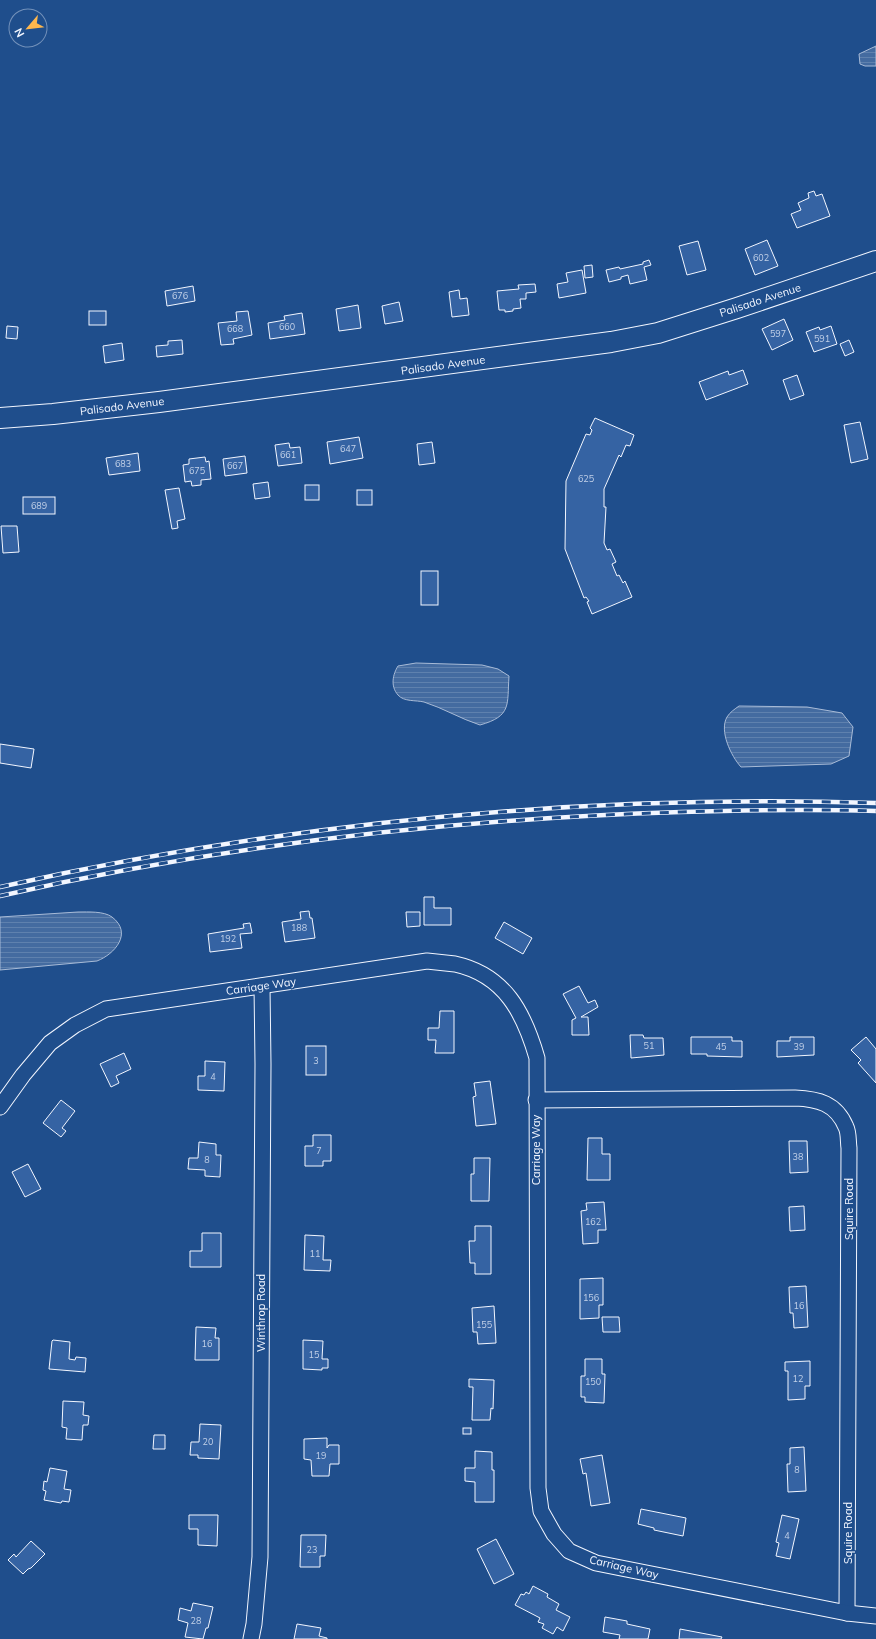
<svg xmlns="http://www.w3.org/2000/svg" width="876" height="1639" viewBox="0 0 876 1639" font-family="Mulish,sans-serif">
	<defs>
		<pattern id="water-rules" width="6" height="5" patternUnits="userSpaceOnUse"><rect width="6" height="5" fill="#446ba0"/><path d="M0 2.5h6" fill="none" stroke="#5f81ae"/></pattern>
	</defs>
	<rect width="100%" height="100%" fill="#1f4e8c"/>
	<g fill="url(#water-rules)" stroke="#a8bbd7">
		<polygon points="876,46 876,66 865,66 860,64 859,54"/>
		<path d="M416 663 482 665 498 669 509 676C507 705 512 716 480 725 461 719 443 708 424 702 416 700 404 702 398 695 390 686 393 674 398 666Z"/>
		<path d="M739 706 807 707 842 713 853 727 849 756 831 764 741 767C731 756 719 731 727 717 730 712 735 709 739 706Z"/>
		<path d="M78 912C88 912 104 911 112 917 133 933 115 954 97 961L0 970V917Z"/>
	</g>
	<g fill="#3563a3" stroke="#f2f6ff">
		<polygon points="814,191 816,196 822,194 830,216 797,228 791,214 801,210 798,203 809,198 808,193"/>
		<polygon points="767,240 778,266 755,275 745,249"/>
		<polygon points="698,241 706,270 687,275 679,246"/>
		<polygon points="649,260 651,265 644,267 647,280 630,284 628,275 621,277 621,279 609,282 606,270 619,267 620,269 643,264 643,262"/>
		<polygon points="592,265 593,277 585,278 584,266"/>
		<polygon points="582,270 586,293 559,298 557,284 568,282 566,273"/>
		<polygon points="535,284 536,292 526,293 526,299 520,299 521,308 513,309 513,311 505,312 505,310 499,310 497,291 519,289 518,285"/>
		<polygon points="193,286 195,301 167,306 165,291"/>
		<polygon points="459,290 460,299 467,298 469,315 452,317 449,292"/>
		<polygon points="399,302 403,321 385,324 382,306"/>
		<polygon points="358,305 361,328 339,331 336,309"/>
		<rect x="89" y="311" width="17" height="14"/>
		<polygon points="248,311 252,335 233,339 234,344 221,345 218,323 237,321 236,312"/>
		<polygon points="302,313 305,334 270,339 268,323 285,320 284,316"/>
		<polygon points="784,319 793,340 772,350 762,329"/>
		<polygon points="7,326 18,327 17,339 6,338"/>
		<polygon points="831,326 837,344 814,352 806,332 819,327 820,330"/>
		<polygon points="182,340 183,354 157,357 156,346 168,345 168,341"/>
		<polygon points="849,340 854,352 845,356 840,344"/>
		<polygon points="122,343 124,360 105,363 103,346"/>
		<polygon points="743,370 748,384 706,400 699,382 728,371 729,375"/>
		<polygon points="797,375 804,395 790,400 783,380"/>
		<polygon points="595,418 634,435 630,446 626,445 621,457 619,455 604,489 604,507 606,507 604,543 607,550 610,549 616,562 612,564 617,576 619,575 623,583 625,581 632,597 592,614 587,602 589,601 586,597 584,598 565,549 566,481 586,434 590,435 592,430 590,428"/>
		<polygon points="860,422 868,459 851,463 844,425"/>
		<polygon points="359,437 363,458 330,464 327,442"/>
		<polygon points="432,442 435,463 419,465 417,444"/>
		<polygon points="289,443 290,448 300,447 302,463 278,466 275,445"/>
		<polygon points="138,453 140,471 109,475 106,458"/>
		<polygon points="245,456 247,473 225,476 223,459"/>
		<polygon points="205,457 206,462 209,461 211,479 201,480 201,485 192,486 191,481 185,482 183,465 189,464 189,459"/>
		<polygon points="268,482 270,497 255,499 253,484"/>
		<rect x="305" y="485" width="14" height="15"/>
		<polygon points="179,488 185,519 177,521 178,528 172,529 165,490"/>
		<rect x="357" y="490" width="15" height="15"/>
		<rect x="23" y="497" width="32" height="17"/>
		<polygon points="1,526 17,526 19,552 3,553"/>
		<rect x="421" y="571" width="17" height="34"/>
		<polygon points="0,744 34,749 31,768 0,763"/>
		<polygon points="424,897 434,897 434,908 451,908 451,925 424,925"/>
		<polygon points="309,911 310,918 312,918 315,938 285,942 282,922 301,919 300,912"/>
		<polygon points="406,912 420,912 420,926 407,927"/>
		<polygon points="504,922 532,938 523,954 495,938"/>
		<polygon points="250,923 252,933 240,934 242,948 210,952 208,934 244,928 243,924"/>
		<polygon points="579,986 588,1003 595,1000 598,1007 581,1017 588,1017 589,1035 572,1035 572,1020 576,1018 563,994"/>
		<polygon points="440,1011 454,1011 454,1053 435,1053 436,1040 428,1040 428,1028 439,1028"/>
		<polygon points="630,1035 643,1035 644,1038 663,1038 664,1055 631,1058"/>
		<polygon points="691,1037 732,1037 732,1041 742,1041 742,1057 707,1056 707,1054 691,1054"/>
		<polygon points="790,1037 814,1037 814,1055 777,1057 777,1041 790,1041"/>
		<polygon points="866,1037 876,1049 876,1083 858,1063 861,1060 851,1050"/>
		<rect x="306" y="1046" width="20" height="29"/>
		<polygon points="124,1053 131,1069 116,1076 119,1083 111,1087 100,1064"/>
		<polygon points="205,1061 225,1062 224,1091 198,1090 198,1076 205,1076"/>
		<polygon points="490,1081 496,1124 476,1126 473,1097 476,1096 474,1083"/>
		<polygon points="61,1100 75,1111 62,1128 66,1131 61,1137 43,1123"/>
		<polygon points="313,1135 331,1135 331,1161 323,1161 323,1166 305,1166 305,1146 313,1146"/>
		<polygon points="588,1138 602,1138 602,1154 610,1154 610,1180 587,1180"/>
		<polygon points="789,1141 807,1141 808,1172 790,1173"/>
		<polygon points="199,1142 216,1144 216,1155 221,1155 220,1177 205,1176 205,1170 188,1169 189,1158 198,1158"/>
		<polygon points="474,1158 490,1158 489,1201 471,1201 471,1174 474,1174"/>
		<polygon points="28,1164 41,1189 25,1197 12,1172"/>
		<polygon points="604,1202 606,1230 598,1230 598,1243 583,1244 581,1211 587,1210 586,1203"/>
		<polygon points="804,1206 805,1230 790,1231 789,1207"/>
		<polygon points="475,1226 491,1226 491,1274 475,1274 475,1263 470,1263 469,1241 475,1241"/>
		<polygon points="202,1233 221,1233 221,1267 190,1267 190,1251 202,1251"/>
		<polygon points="305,1235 324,1236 323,1260 331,1260 330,1271 304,1270"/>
		<polygon points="603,1278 603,1305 599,1305 599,1318 580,1319 580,1279"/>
		<polygon points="806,1286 808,1327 794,1328 793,1313 790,1313 789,1287"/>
		<polygon points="494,1306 496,1343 478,1344 477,1332 473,1332 472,1308"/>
		<polygon points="602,1317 619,1317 620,1332 603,1332"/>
		<polygon points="196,1327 216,1328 215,1338 219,1338 219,1360 195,1360"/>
		<polygon points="53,1340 70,1342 69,1359 75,1360 76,1357 86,1358 85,1372 49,1369 52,1341"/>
		<polygon points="303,1340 323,1341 322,1359 328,1359 328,1368 322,1368 322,1370 303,1369"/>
		<polygon points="585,1359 602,1359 602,1374 605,1374 604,1403 585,1402 585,1397 581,1397 581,1376 585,1376"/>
		<polygon points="810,1361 810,1386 805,1386 805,1399 788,1400 788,1371 785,1371 785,1362"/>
		<polygon points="469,1379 494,1380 493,1409 491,1408 490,1420 472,1420 473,1387 469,1387"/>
		<polygon points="63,1401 84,1402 83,1415 89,1416 88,1425 83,1425 82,1440 66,1439 67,1428 62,1427"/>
		<polygon points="200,1424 221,1425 219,1459 198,1458 198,1455 190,1455 191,1442 199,1442"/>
		<rect x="463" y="1428" width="8" height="6"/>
		<polygon points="154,1435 165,1435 165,1449 153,1449"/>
		<polygon points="327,1438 327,1448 329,1445 339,1445 339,1464 330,1464 329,1476 312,1476 311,1460 304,1459 304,1439"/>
		<polygon points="804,1447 806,1491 788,1492 787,1464 790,1464 790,1448"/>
		<polygon points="475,1451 492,1452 492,1470 494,1470 494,1502 475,1502 475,1482 465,1481 465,1468 475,1468"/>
		<polygon points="602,1455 610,1503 591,1506 586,1473 583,1474 580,1459"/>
		<polygon points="50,1468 67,1471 64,1489 71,1490 69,1502 62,1501 61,1503 44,1500 46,1491 43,1490 44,1481 47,1482"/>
		<polygon points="641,1509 686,1518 683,1536 654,1530 654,1528 638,1524"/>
		<polygon points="189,1515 218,1515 217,1546 198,1545 198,1529 189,1529"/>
		<polygon points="782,1515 799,1519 790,1559 776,1556 779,1543 776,1542"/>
		<polygon points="301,1535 326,1535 325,1556 320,1556 320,1567 300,1567"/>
		<polygon points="496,1539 514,1574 494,1584 477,1549"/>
		<polygon points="31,1541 45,1554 31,1568 28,1569 23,1574 8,1560 14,1554 16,1557"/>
		<polygon points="533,1586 548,1594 547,1597 559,1604 556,1610 570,1617 563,1631 557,1627 553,1634 542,1628 544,1624 538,1622 540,1618 515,1605 521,1594 524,1595 526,1592 529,1594"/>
		<polygon points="193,1603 213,1607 208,1628 206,1628 203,1639 185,1637 188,1623 178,1620 180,1608 191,1611"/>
		<polygon points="605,1617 627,1621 627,1624 650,1629 648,1639 619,1639 620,1635 603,1632"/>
		<polygon points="297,1624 321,1628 319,1636 327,1638 327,1639 294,1639"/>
		<polygon points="680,1629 722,1637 721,1639 679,1639"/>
	</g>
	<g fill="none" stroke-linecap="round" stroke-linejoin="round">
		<g stroke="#f2f6ff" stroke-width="17">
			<g id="minor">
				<path d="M536 1100 795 1098C818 1099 836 1103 846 1127 849 1133 848 1142 849 1148L847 1613"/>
				<path d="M0 1107 23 1075 50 1043 75 1025 106 1009 427 961C436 962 446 963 455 964 505 975 524 1013 537 1058L538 1488 541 1511 554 1534 569 1551 596 1563 847 1613 876 1616"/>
				<polyline points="251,1639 254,1624 260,1557 263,1064 262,986"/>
			</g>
		</g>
		<g stroke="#f2f6ff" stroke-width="22">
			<polyline id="major" points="0,418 53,414 159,402 611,342 658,333 737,308 876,261"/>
		</g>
		<use href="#minor" stroke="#1f4e8c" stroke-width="15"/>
		<use href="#major" stroke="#1f4e8c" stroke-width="20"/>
		<g stroke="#f2f6ff" stroke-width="4.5">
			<g id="rail">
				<path d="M0 887C286 823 583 794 876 803"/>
				<path d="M0 896C223 845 452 819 681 812 746 810 811 809 876 811"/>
			</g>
		</g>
		<use href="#rail" stroke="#1f4e8c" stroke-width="3" stroke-dasharray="9" stroke-linecap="butt"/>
	</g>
	<g text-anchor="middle" stroke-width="3" stroke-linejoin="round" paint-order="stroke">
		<g font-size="9" fill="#c3d1e8">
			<text x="761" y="261">602</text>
			<text x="180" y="299">676</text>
			<text x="287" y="330">660</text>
			<text x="235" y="332">668</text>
			<text x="778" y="337">597</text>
			<text x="822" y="342">591</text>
			<text x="348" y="452">647</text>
			<text x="288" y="458">661</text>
			<text x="123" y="467">683</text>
			<text x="235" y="469">667</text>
			<text x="197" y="474">675</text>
			<text x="586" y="482">625</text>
			<text x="39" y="509">689</text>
			<text x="299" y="931">188</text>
			<text x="228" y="942">192</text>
			<text x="649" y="1049">51</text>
			<text x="721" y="1050">45</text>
			<text x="799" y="1050">39</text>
			<text x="316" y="1064">3</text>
			<text x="213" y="1080">4</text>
			<text x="319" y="1154">7</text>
			<text x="798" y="1160">38</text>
			<text x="207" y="1163">8</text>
			<text x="593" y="1225">162</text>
			<text x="315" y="1257">11</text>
			<text x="591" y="1301">156</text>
			<text x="799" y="1309">16</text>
			<text x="484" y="1328">155</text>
			<text x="207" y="1347">16</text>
			<text x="314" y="1358">15</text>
			<text x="798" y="1382">12</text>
			<text x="593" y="1385">150</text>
			<text x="208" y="1445">20</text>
			<text x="321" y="1459">19</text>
			<text x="797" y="1473">8</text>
			<text x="787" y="1539">4</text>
			<text x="312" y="1553">23</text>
			<text x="196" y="1624">28</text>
		</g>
		<g font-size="11" fill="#f2f6ff" stroke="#1f4e8c">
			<text transform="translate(760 300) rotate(-18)" y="4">Palisado Avenue</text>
			<text transform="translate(443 365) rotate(-8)" y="4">Palisado Avenue</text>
			<text transform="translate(122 406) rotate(-7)" y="4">Palisado Avenue</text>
			<text transform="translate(261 986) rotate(-8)" y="4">Carriage Way</text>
			<text transform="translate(536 1150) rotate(-90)" y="4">Carriage Way</text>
			<text transform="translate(849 1209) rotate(-90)" y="4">Squire Road</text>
			<text transform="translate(261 1313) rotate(-90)" y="4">Winthrop Road</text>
			<text transform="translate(848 1533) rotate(-90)" y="4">Squire Road</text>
			<text transform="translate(624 1567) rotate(13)" y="4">Carriage Way</text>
		</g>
	</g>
	<g transform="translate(28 28) rotate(242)"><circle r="19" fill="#1f4e8c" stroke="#7391ba"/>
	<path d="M0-3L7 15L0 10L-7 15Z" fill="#ffb74d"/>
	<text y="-6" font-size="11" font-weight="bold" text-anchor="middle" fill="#f2f6ff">N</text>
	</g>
</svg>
